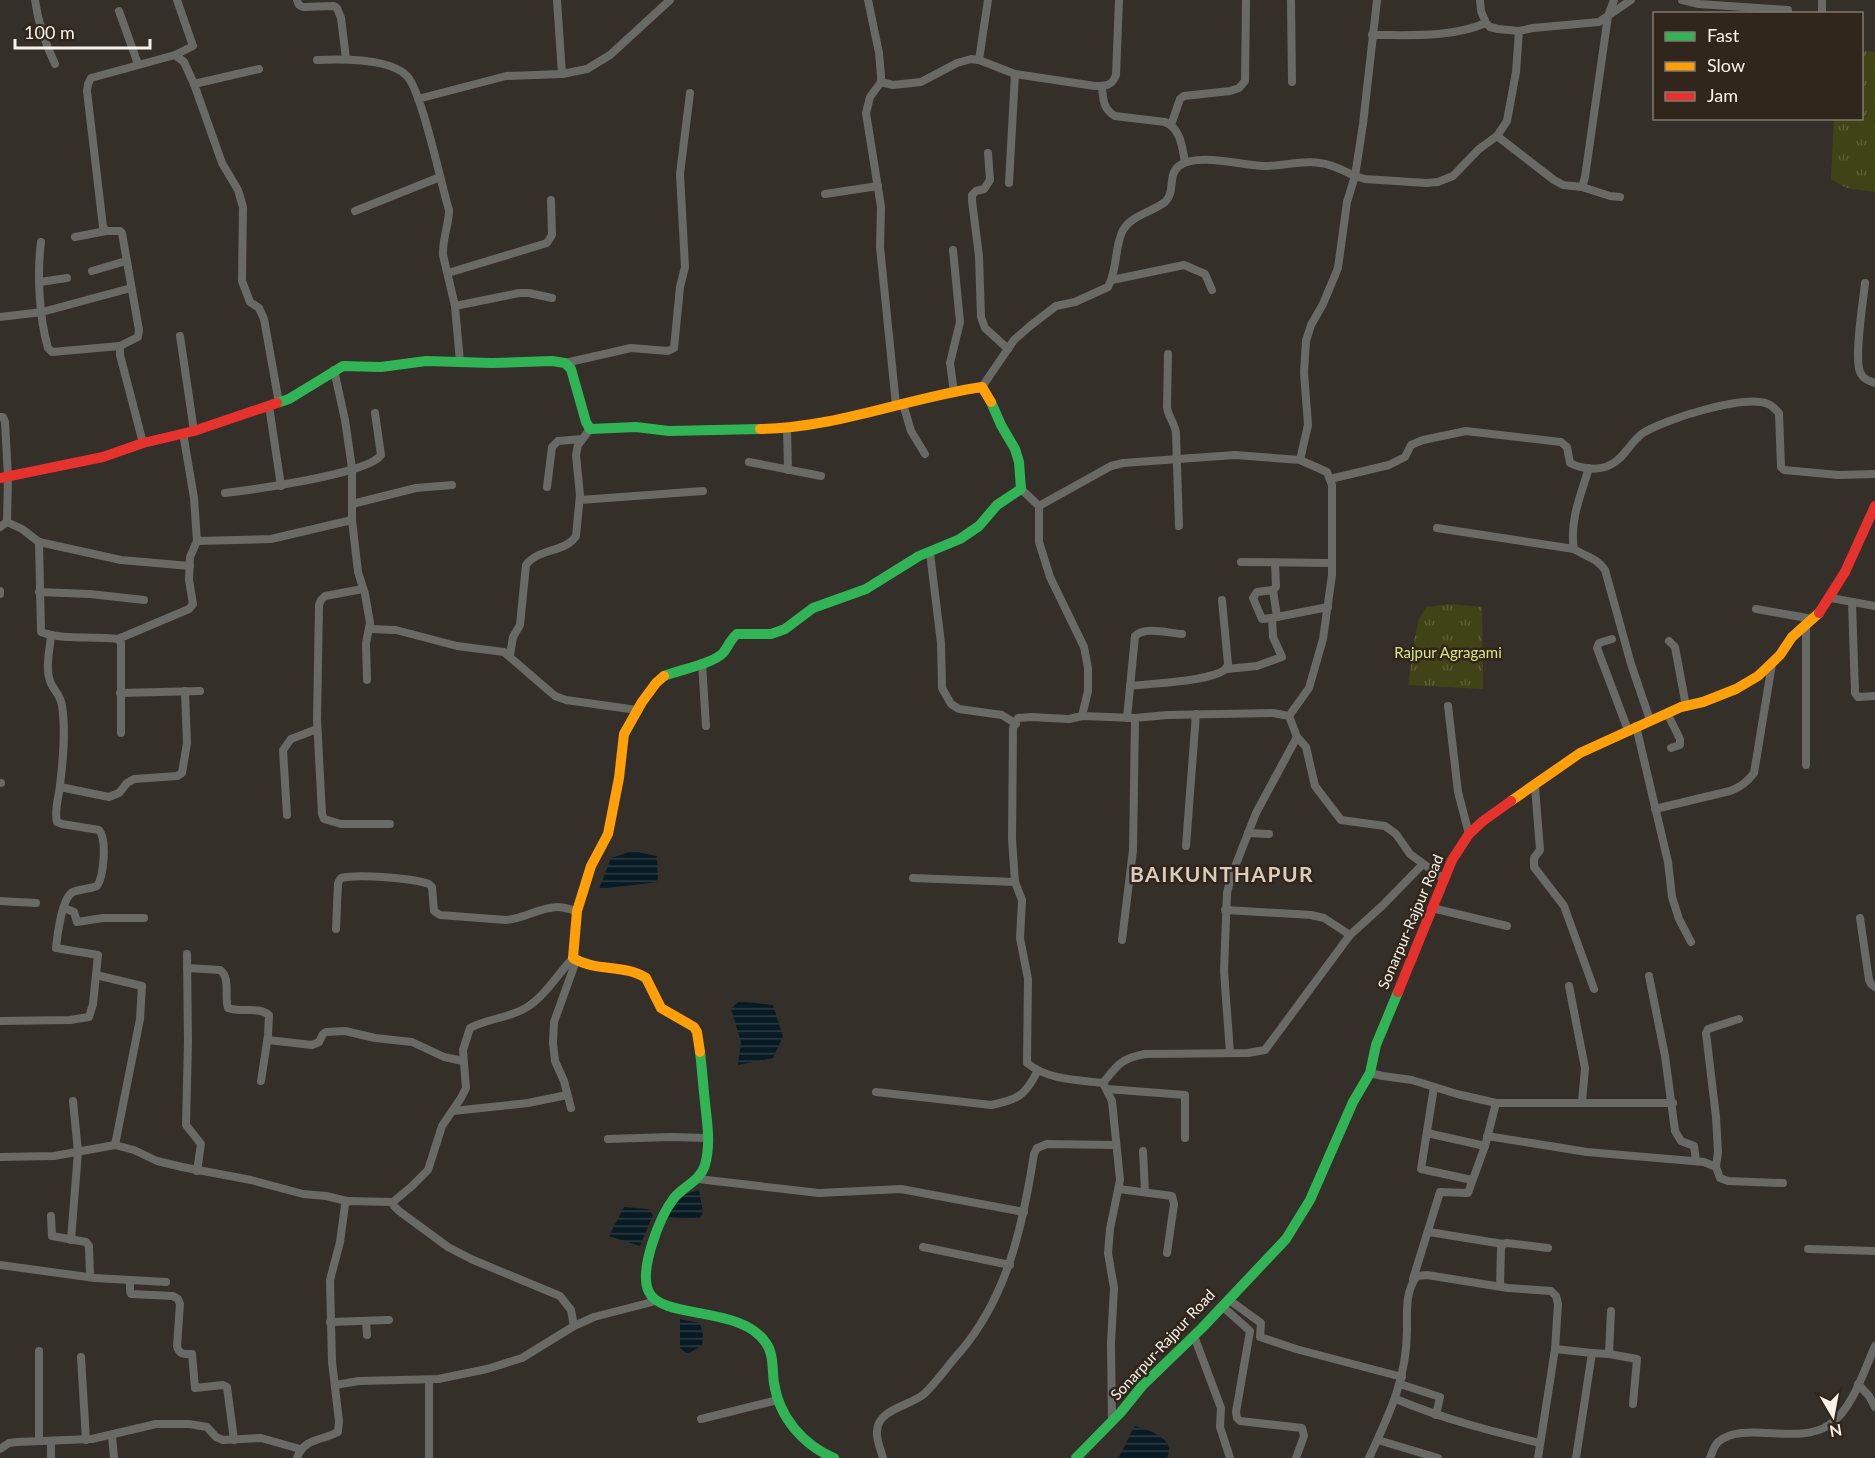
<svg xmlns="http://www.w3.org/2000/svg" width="1875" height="1458" viewBox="0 0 1875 1458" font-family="Lato,sans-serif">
	<defs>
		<pattern id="grass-tufts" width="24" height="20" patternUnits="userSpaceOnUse" patternTransform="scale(1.5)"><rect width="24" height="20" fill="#404315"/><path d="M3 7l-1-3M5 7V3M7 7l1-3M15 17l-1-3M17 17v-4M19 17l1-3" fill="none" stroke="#5c5f37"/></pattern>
		<pattern id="water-rules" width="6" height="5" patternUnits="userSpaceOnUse" patternTransform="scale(1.5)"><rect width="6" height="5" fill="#081b24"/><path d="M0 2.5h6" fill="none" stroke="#2d3d44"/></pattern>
	</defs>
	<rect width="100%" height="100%" fill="#352f29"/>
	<g fill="url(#grass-tufts)">
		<polygon points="1862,51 1875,52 1875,192 1846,188 1831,179 1834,119 1862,118"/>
		<polygon points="1451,604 1482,607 1483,689 1408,685 1414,641 1419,619 1426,607"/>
	</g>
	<g fill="url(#water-rules)">
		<polygon points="633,851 657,856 658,882 599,889 611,858"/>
		<polygon points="739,1001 773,1005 783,1037 773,1058 738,1065 741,1042 731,1009"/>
		<polygon points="699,1190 703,1213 699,1219 666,1217 683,1195"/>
		<polygon points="624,1207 648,1209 653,1215 640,1246 609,1236"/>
		<polygon points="680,1319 700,1323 703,1335 702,1346 687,1354 680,1348"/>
		<path d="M1135 1426C1149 1430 1177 1439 1167 1458H1118C1125 1448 1128 1436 1135 1426Z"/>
	</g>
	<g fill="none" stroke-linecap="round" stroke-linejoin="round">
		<g stroke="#696966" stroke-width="8">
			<path d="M35 0C38 23 45 43 55 64"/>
			<polyline points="297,0 299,5 303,7 334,6 337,8 341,18 346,59"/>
			<polyline points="557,0 562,74"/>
			<polyline points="868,0 879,53 881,76 881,82 870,97 866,113 881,207 880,247 896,405"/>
			<polyline points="1291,0 1292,82"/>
			<polyline points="1377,0 1363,124 1355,176 1365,179 1426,183 1438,182 1453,176 1479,149 1497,136 1507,121 1516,72 1519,31"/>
			<polyline points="1480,0 1481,11 1486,23 1490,27 1498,29 1519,31 1533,28 1599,22 1631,0"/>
			<polyline points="1682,0 1699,4 1788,10 1788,14"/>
			<polyline points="1822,0 1822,14"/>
			<polyline points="119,11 138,64"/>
			<path d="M1372 35C1411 35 1450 38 1486 23"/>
			<polyline points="175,55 193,46 177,0"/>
			<path d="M317 60C340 59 390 58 407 76 422 92 441 184 449 210 449 225 442 240 443 255L455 306 460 362"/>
			<polyline points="979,60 988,0"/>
			<path d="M881 82 893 85 921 82 957 63 971 59 979 60 1015 74 1095 86C1106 86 1112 86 1116 75L1119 0"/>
			<polyline points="194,84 259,69"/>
			<path d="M1102 86C1103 99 1103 109 1115 116L1165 122C1181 129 1182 147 1185 162"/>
			<polyline points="418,99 506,76 562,74 587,69 610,55 670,0"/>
			<polyline points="1171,125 1180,99 1184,96 1230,91 1239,88 1245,81 1246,0"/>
			<polyline points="1497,136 1554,180 1563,185 1582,187 1585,177 1608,16 1614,0"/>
			<polyline points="988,153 990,180 984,189 976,191 972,195 972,201 979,256 981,317 985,328 1008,349"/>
			<polyline points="1009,183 1015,74"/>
			<polyline points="1582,187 1610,196 1620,197"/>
			<polyline points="825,194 878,186"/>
			<polyline points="355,211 440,177"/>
			<polyline points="75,237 106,231"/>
			<path d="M41 242C37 273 39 317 48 348L52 352 120 346"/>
			<polyline points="953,250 960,322 950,363 954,392"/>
			<polyline points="92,271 126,261"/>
			<polyline points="448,273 547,243 552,235 551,200"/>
			<polyline points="1112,280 1184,265 1205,274 1212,290"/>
			<polyline points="40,282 67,278"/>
			<path d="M1865 283C1863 303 1854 356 1860 372 1863 379 1869 381 1875 383"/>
			<polyline points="455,306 519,293 529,293 552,298"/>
			<polyline points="0,317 42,312 131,288"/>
			<polyline points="180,336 194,431"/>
			<path d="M1168 354 1167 407C1168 417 1175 423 1176 433L1179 526"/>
			<polyline points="565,363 631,348 668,351 674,348 680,287 685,267 680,174 690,93"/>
			<polyline points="334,370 345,420 352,468 352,520 358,572 365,594 370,623 366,643 367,680"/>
			<path d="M982 387 1014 340 1030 326 1056 306 1075 302 1108 287C1118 269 1114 247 1123 230 1132 215 1152 212 1165 202 1176 192 1167 175 1179 166 1198 152 1243 166 1265 166 1283 166 1302 160 1320 163 1332 164 1344 171 1355 176L1347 202 1338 268 1323 304 1311 325 1306 341 1304 372 1308 425 1300 460"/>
			<polyline points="903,404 911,431 925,454"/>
			<polyline points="269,406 281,486"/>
			<polyline points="0,417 3,417 5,422 8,477 7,522"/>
			<polyline points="787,429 788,470"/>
			<polyline points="143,443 120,355 120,346 138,337 139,330 122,233 120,231 106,231 103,227 87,91 88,84 91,78 175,55 184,62 194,84 222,163 238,190 243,207 242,281 250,302 259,308 264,319 279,403"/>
			<polyline points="749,462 821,476"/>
			<path d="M1589 468C1581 494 1569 522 1574 549 1586 557 1596 557 1605 570L1631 664 1650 720"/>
			<path d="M1330 479 1389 465 1405 457 1411 445 1423 440 1466 431 1561 442 1567 447 1570 463C1582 469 1598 471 1610 465 1625 458 1630 442 1643 433 1665 419 1745 394 1768 404 1773 406 1776 410 1779 413L1781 467 1784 470 1838 475 1875 474"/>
			<polyline points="547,487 552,447 558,441 582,439"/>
			<polyline points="1021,489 1039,506 1039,542 1050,577 1084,647 1088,668 1088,691 1082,716"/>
			<path d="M225 493C250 490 369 474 381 455L375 413"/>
			<polyline points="580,500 703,491"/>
			<polyline points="352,504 416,488 452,485"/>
			<polyline points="1039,506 1111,466 1123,463 1235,455 1300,460 1327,472 1332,485 1332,575 1323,639 1309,688 1289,716"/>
			<polyline points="0,527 7,522 22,529 39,542 121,560 190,566"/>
			<polyline points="1437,528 1574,549"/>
			<polyline points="197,541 271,539 352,520"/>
			<path d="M39 542 41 632C65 641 93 635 118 639L121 643V733"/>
			<polyline points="930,553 941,643 942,688 951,704 959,709 1002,715 1016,724"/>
			<polyline points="1241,562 1332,563"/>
			<polyline points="363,589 325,596 321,600 319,605 317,719 322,814 324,819 341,824 390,824"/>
			<polyline points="1273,590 1276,587 1275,563"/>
			<polyline points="0,591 0,594"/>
			<polyline points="39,592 90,594 144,600"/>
			<polyline points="1831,598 1875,606"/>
			<polyline points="1852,603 1855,693 1858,697 1875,696"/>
			<polyline points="1756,609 1813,619"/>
			<polyline points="1272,618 1262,619 1253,598 1257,592 1273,590 1277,617"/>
			<polyline points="1806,625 1806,765"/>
			<polyline points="370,629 396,630 457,646 504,652 555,696 566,700 637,710"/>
			<polyline points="118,639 189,609 193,604 189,580 190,557 197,541 194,498 183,433"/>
			<polyline points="1612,639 1599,643 1597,648 1628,730"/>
			<polyline points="1669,641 1675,647 1686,706"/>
			<path d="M510 655 513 637 520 625 526 565C538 548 565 553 576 536L580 495 576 455 578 445 590 429"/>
			<polyline points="702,663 706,726"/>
			<polyline points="1227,669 1257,666 1282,657 1273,637 1272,618 1328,607"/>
			<path d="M1130 686C1155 683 1196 682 1219 673 1224 671 1227 669 1228 664L1222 600"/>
			<polyline points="120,693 200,691"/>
			<polyline points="1448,706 1458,792 1469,834"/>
			<polyline points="1667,713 1680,739 1680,745 1671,748"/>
			<path d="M1127 718 1135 636C1145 626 1168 633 1182 634"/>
			<polyline points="1636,726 1668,862 1672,897 1679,919 1691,942"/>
			<polyline points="0,783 1,783"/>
			<polyline points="1535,786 1540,850 1534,858 1534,867 1564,906 1594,989"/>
			<polyline points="60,787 109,797 119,793 127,783 134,779 177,776 182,773 187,743 185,691"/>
			<path d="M1655 809 1730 791C1741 787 1747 782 1754 773L1772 664"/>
			<polyline points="287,815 283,750 291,739 317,729"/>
			<polyline points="1248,833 1269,834"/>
			<polyline points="1186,846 1196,714"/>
			<polyline points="913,878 1015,882"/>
			<polyline points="0,901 36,903"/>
			<polyline points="64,908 74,912 77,922 103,918 144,918"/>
			<polyline points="1432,908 1507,926"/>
			<polyline points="1225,910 1311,915 1324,918 1350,935"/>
			<polyline points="1860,918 1869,980 1871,984 1875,987"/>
			<path d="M336 929 338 883 341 878C358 874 412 878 429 884L432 887 434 911 440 915 506 920C524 919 540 907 558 907 564 907 571 910 577 911"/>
			<polyline points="1122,940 1133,850 1135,718"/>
			<polyline points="187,954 188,1042 186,1125 201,1144 197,1171"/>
			<path d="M187 968 220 970C231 978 224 996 228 1008 241 1013 258 1006 269 1015L268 1035 261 1081"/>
			<polyline points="96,975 142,986 140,1019 115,1145"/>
			<polyline points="1649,976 1665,1056 1675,1131 1681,1141 1694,1146 1696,1161"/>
			<polyline points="1569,986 1585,1068 1582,1102"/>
			<path d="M0 1021 70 1020 89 1017 93 1004 98 955 56 948C57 936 62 897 73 892 80 889 90 889 97 886 104 876 107 839 99 830L62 824 57 822C54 810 59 797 60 785 63 760 66 731 62 706 61 695 53 690 50 681 45 667 50 649 51 635"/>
			<polyline points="268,1040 312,1045 319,1042 323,1034 326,1032 345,1031 375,1038 412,1042 444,1057 463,1061"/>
			<polyline points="1230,1053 1224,971 1227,893 1231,877 1256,813 1297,737"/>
			<polyline points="1370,1073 1383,1076 1412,1080 1457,1094 1496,1103 1673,1103"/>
			<path d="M1103 1083C1117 1065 1122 1058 1145 1054L1248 1053 1265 1050 1350 935 1383 905 1423 864"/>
			<polyline points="1434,1087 1421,1169 1472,1180"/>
			<polyline points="1107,1089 1185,1095 1185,1138"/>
			<path d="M876 1092 991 1105C1017 1100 1025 1096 1037 1072"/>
			<polyline points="571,1108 564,1081 555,1061 553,1043 554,1022 576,961"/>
			<polyline points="453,1111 528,1103 567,1095"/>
			<polyline points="1427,1133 1485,1146 1496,1103"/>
			<polyline points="1487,1136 1587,1152 1704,1162 1716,1167 1720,1178 1728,1181 1783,1183"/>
			<polyline points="608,1139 670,1137 709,1138"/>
			<polyline points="1143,1151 1145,1192"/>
			<polyline points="0,1157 54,1156 115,1145 134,1150 157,1161 182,1167 251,1180 303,1194 326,1196 347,1201"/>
			<polyline points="1716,1167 1718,1152 1716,1117 1706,1033 1708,1029 1739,1019"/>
			<polyline points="698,1179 819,1193 901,1189 1024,1212"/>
			<polyline points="1119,1189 1172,1196 1174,1204 1167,1253"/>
			<polyline points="393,1202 394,1206 399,1211 448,1247 471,1259 560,1296 571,1310 574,1326"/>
			<polyline points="51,1216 52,1236 86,1242 89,1246 90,1276"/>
			<polyline points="1429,1232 1503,1244"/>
			<polyline points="71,1240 78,1152 73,1101"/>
			<polyline points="923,1247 1010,1265"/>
			<polyline points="1808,1249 1875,1251"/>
			<polyline points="0,1265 95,1278 166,1282"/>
			<polyline points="1413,1279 1440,1192 1468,1193 1485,1146"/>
			<path d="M130 1280V1291L131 1294 173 1296 178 1299 180 1304 177 1346C179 1355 184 1354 192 1354L195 1388 223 1385 227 1387 234 1440"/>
			<polyline points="1500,1286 1501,1248 1503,1244 1507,1243 1548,1248"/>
			<polyline points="1228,1299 1261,1323 1260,1337 1296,1349 1402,1377"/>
			<polyline points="1222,1306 1250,1331 1236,1412 1237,1418 1240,1421 1302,1428 1304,1436 1296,1458"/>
			<polyline points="366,1321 367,1335"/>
			<polyline points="330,1322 389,1320"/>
			<polyline points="1194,1336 1221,1408 1220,1427 1230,1458"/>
			<polyline points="1555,1349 1592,1353 1576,1458"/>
			<polyline points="39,1351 39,1441"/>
			<polyline points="1592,1353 1609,1354 1611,1311"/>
			<polyline points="1609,1354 1637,1359 1633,1404"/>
			<polyline points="81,1357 86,1440"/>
			<polyline points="429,1380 429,1458"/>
			<polyline points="1400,1384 1440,1397 1436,1415"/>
			<polyline points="1858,1384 1869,1396 1875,1407"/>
			<polyline points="335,1385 359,1381 438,1379 487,1369 522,1358 574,1326 594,1317 656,1301"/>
			<path d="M1396 1399C1443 1419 1491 1431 1540 1443"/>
			<polyline points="701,1419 778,1400"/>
			<path d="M1112 1421 1111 1343 1114 1288 1108 1253 1110 1229 1120 1180 1112 1101 1103 1083C1077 1080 1048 1080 1027 1063L1028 979 1020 938 1022 900 1015 882 1012 839 1013 728 1018 718 1032 717 1069 719 1082 716 1135 718 1167 715 1273 713 1289 716 1297 737 1306 747 1315 786 1341 820 1385 826 1396 834 1410 854 1444 879"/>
			<polyline points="112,1436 114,1458"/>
			<polyline points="1378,1440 1438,1458"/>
			<polyline points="51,1441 51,1458"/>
			<polyline points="0,1449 9,1443 17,1442 92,1439 156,1424 189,1424 207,1427 216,1437 223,1440 261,1438 300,1449"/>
			<path d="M297 1458C304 1438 321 1441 338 1432L339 1421 332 1362 330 1280 340 1242 345 1205 347 1201 393 1202 411 1187 428 1170 442 1126 461 1098 466 1088 463 1050 470 1028C487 1019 507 1018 524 1009 544 998 557 975 573 958"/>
			<path d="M883 1458C881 1450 876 1440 877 1431 878 1409 910 1406 924 1394 937 1382 948 1365 960 1352 1008 1296 1023 1224 1034 1154L1037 1148 1047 1144 1115 1145"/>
			<path d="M1369 1458C1389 1415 1407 1378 1407 1330 1407 1313 1405 1291 1417 1276L1427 1275 1508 1288 1551 1291 1556 1296 1558 1304 1555 1349 1538 1458"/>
			<path d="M1710 1458C1712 1453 1714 1446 1718 1442 1743 1420 1798 1446 1829 1425 1852 1410 1864 1371 1875 1346"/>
		</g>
		<g stroke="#30b455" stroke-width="10">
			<polyline points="277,403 289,399 343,366 381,367 426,361 492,363 552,361 565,363 571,369 586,422 590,429 636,427 669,431 760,429"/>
			<path d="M664 676C678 670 713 664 723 653 728 647 730 640 737 634H771L785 629 813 608 866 589 919 556 960 539 979 526 997 505 1021 489 1019 462 1015 449 1001 425 991 402"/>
			<path d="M700 1052C702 1068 703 1085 705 1102 707 1123 711 1143 705 1165 700 1181 684 1186 674 1198 660 1216 638 1271 649 1292 662 1320 741 1305 766 1343 774 1354 772 1370 774 1383 779 1417 803 1445 834 1458"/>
			<polyline points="1076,1458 1121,1412 1142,1386 1202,1328 1286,1239 1310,1200 1353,1102 1370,1073 1376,1045 1398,992"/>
		</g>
		<g stroke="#ff9f0a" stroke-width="10">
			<path d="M760 429C836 428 907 398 982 387L991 402"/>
			<path d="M664 676 656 683 642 702 624 734 619 778 608 834 591 866 577 911 573 958C596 972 625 964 646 978L661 1008 694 1027 697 1032 700 1052"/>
			<polyline points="1511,801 1580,753 1681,707 1703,702 1736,689 1758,676 1780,655 1792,637 1819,613"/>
		</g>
		<g stroke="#e5322d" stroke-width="10">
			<polyline points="0,478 103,457 143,443 194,431 277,403"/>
			<polyline points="1819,613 1845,572 1875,506"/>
			<polyline points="1398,992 1452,860 1469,834 1483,821 1511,801"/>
		</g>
	</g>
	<g text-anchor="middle" stroke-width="5" stroke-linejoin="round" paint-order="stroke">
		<g font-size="15" fill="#dae487" stroke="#30261b">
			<text x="1448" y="658">Rajpur Agragami</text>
		</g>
		<g font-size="15" fill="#faf3ec" stroke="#30261b">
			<text transform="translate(1411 922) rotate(-67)" y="5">Sonarpur-Rajpur Road</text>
			<text transform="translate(1163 1345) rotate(-47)" y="5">Sonarpur-Rajpur Road</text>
		</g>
		<g font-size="21" font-weight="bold" letter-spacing="1.5" fill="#d9ccbd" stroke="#30261b">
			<text x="1222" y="882">BAIKUNTHAPUR</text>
		</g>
	</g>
	<rect x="1653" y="12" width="210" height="108" fill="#30261b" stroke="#81786f" stroke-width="1.5"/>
	<rect x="1665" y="32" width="30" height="9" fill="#30b455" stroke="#81786f" stroke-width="1.5"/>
	<text x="1707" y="42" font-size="18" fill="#faf3ec">Fast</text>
	<rect x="1665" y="62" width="30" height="9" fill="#ff9f0a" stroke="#81786f" stroke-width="1.5"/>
	<text x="1707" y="72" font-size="18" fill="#faf3ec">Slow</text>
	<rect x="1665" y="92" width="30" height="9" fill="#e5322d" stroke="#81786f" stroke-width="1.5"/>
	<text x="1707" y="102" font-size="18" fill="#faf3ec">Jam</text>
	<g transform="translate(1833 1416) rotate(170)" stroke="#30261b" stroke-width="4.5" paint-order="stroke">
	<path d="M0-4.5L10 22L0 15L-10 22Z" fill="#faf3ec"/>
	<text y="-9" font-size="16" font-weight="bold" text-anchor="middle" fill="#faf3ec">N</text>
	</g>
	<path d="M15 39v9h135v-9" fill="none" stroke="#faf3ec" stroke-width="3"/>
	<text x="24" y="39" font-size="18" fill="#faf3ec" stroke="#30261b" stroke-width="4.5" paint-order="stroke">100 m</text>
</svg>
